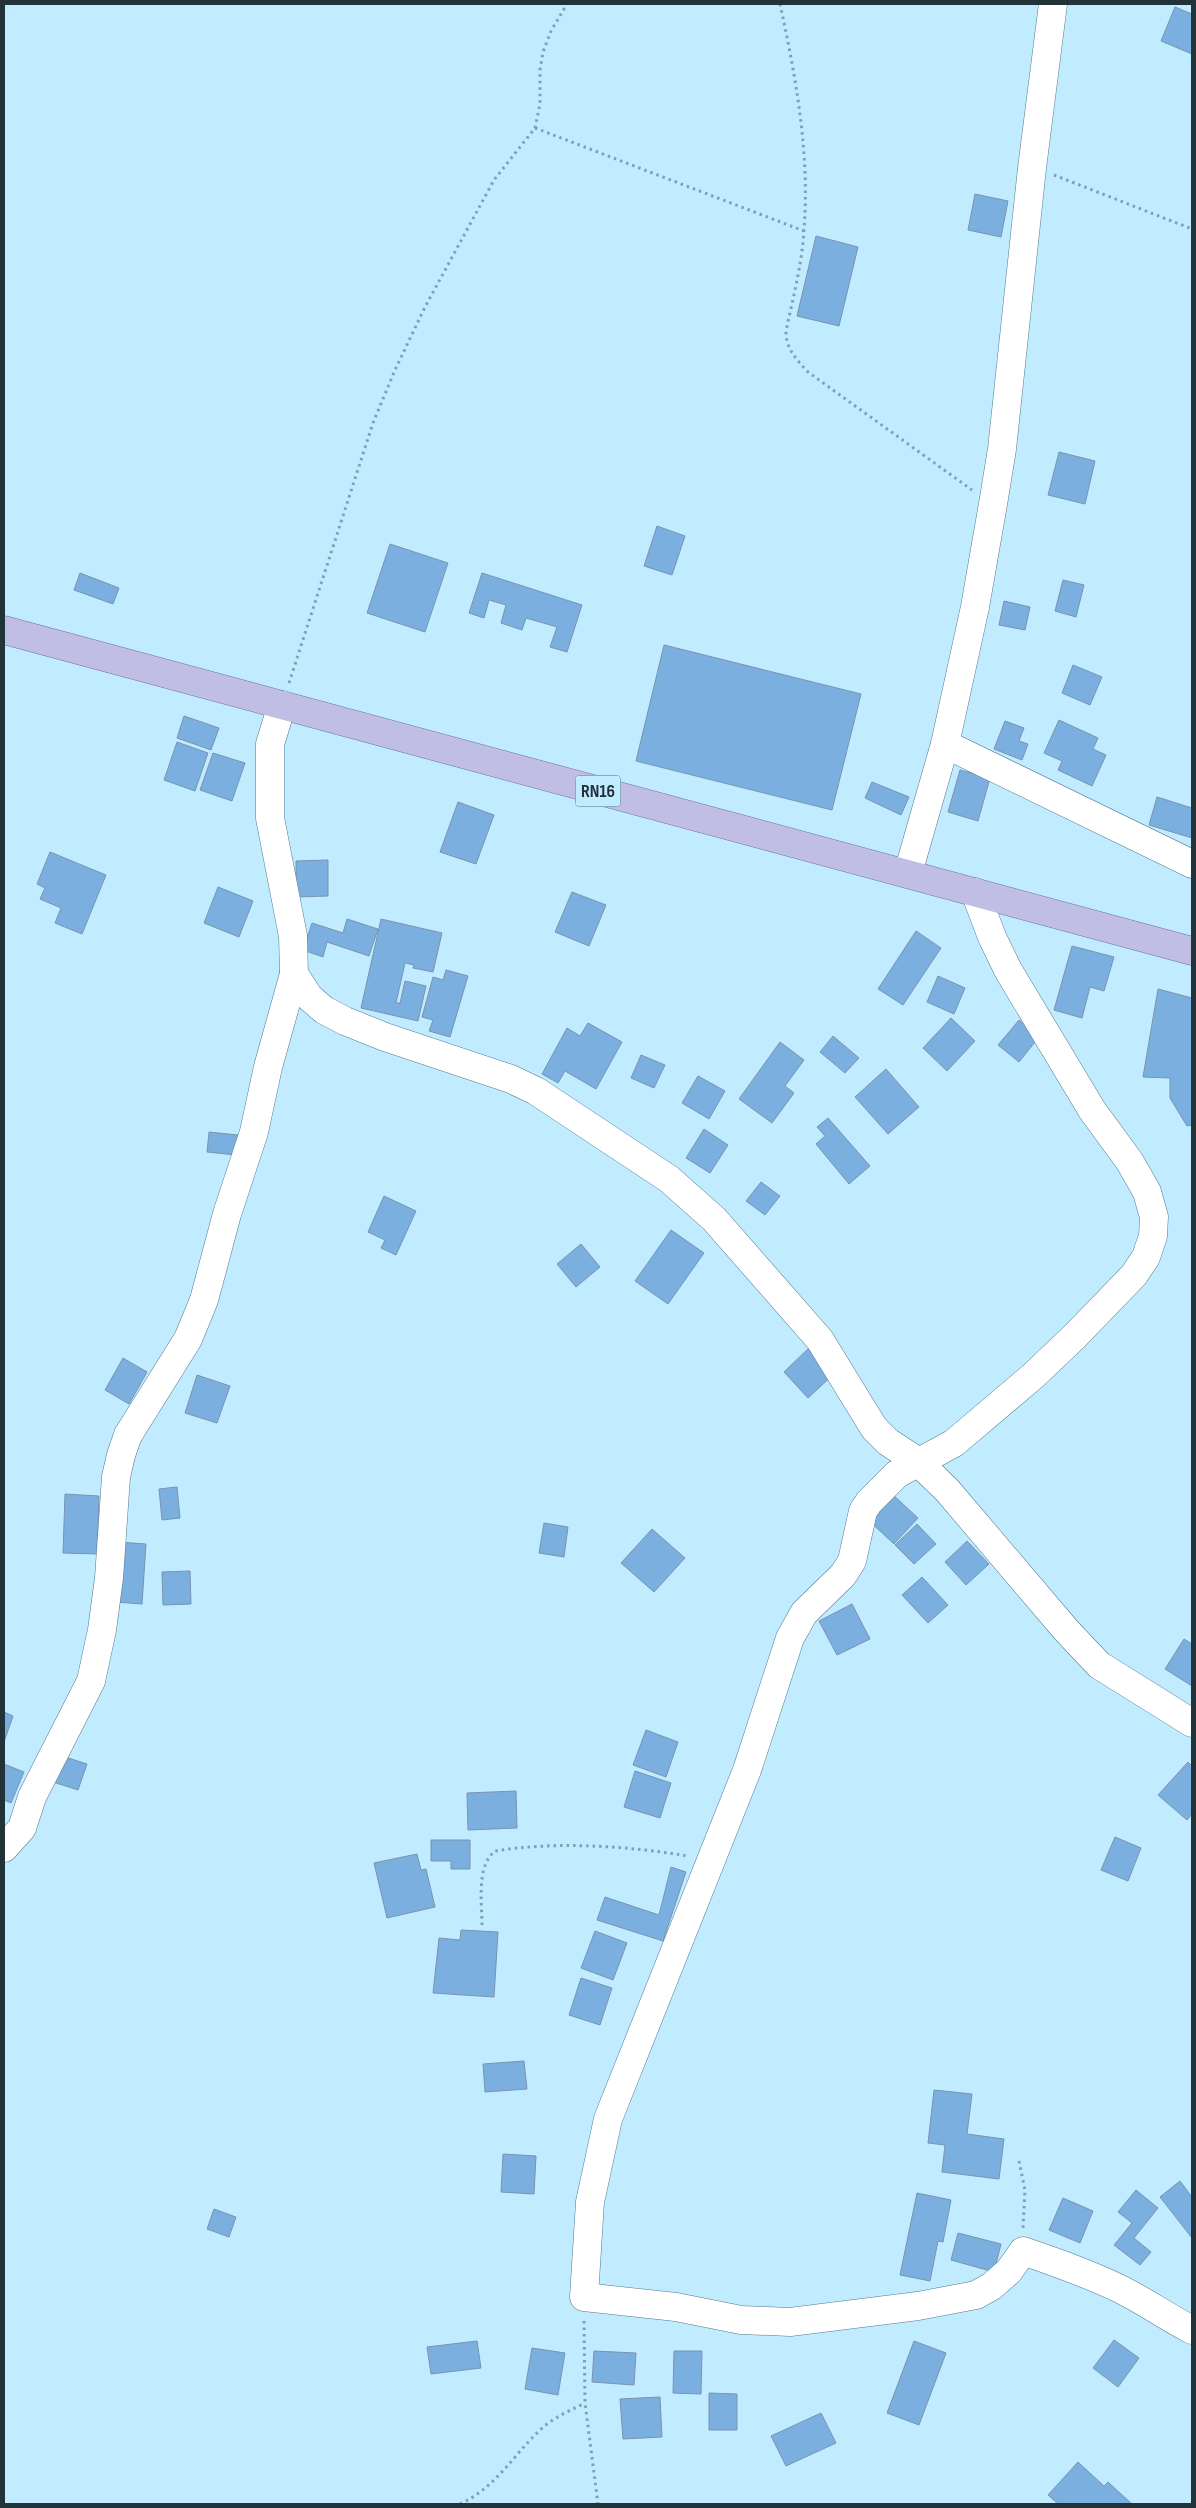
<svg xmlns="http://www.w3.org/2000/svg" width="1196" height="2508" viewBox="0 0 1196 2508" font-family="'Sofia Sans Condensed',sans-serif">
	<rect width="100%" height="100%" fill="#c1ebff"/>
	<g fill="#7bafe0" stroke="#7894af">
		<polygon points="1175,7 1192,14 1192,54 1161,41"/>
		<polygon points="975,194 1008,201 1001,237 968,230"/>
		<polygon points="816,236 858,247 839,326 797,316"/>
		<polygon points="1059,452 1095,461 1085,504 1048,495"/>
		<polygon points="657,526 685,536 672,575 644,566"/>
		<polygon points="390,544 448,563 425,632 367,613"/>
		<polygon points="80,573 119,588 113,604 74,590"/>
		<polygon points="482,573 582,605 567,652 550,647 557,627 526,618 522,630 501,623 506,605 489,600 484,618 469,613"/>
		<polygon points="1063,580 1084,585 1076,617 1055,611"/>
		<polygon points="1004,601 1030,607 1025,630 999,625"/>
		<polygon points="664,645 861,694 832,810 636,761"/>
		<polygon points="1073,665 1102,677 1090,705 1062,693"/>
		<polygon points="184,716 219,728 211,750 177,738"/>
		<polygon points="1059,720 1098,738 1093,749 1106,755 1092,786 1058,770 1062,761 1044,753"/>
		<polygon points="1005,721 1024,728 1019,741 1028,744 1022,760 994,749"/>
		<polygon points="177,742 208,753 195,791 164,780"/>
		<polygon points="213,753 245,763 232,801 200,790"/>
		<polygon points="960,770 990,778 978,821 948,812"/>
		<polygon points="872,782 909,797 901,815 865,798"/>
		<polygon points="1157,797 1192,808 1192,838 1149,825"/>
		<polygon points="458,802 494,815 476,864 440,852"/>
		<polygon points="50,852 106,875 82,934 55,923 61,908 40,899 45,888 37,884"/>
		<polygon points="328,860 328,896 296,897 296,861"/>
		<polygon points="218,887 253,901 239,937 204,923"/>
		<polygon points="572,892 606,905 589,946 555,932"/>
		<polygon points="347,919 378,929 369,956 327,942 323,957 303,950 312,923 343,933"/>
		<polygon points="381,919 442,933 433,972 413,968 414,965 405,963 396,1003 400,1003 405,981 426,986 418,1021 361,1008"/>
		<polygon points="916,931 941,948 903,1005 878,989"/>
		<polygon points="1072,946 1114,957 1104,991 1090,987 1082,1018 1054,1010"/>
		<polygon points="446,970 468,976 450,1037 429,1031 433,1020 422,1017 433,977 443,980"/>
		<polygon points="938,976 965,988 954,1014 927,1002"/>
		<polygon points="1158,989 1192,998 1192,1125 1187,1126 1170,1098 1170,1078 1143,1077"/>
		<polygon points="951,1018 975,1041 947,1071 923,1048"/>
		<polygon points="1019,1020 1039,1037 1019,1062 998,1045"/>
		<polygon points="588,1023 622,1042 596,1089 565,1071 558,1083 542,1074 567,1028 580,1036"/>
		<polygon points="833,1036 859,1058 845,1073 820,1052"/>
		<polygon points="780,1042 804,1060 785,1086 794,1093 772,1123 739,1099"/>
		<polygon points="641,1055 665,1065 654,1088 631,1078"/>
		<polygon points="886,1069 919,1107 888,1134 855,1097"/>
		<polygon points="698,1076 725,1091 709,1119 682,1103"/>
		<polygon points="828,1118 870,1166 849,1184 816,1144 825,1136 817,1127"/>
		<polygon points="704,1129 728,1145 710,1173 686,1158"/>
		<polygon points="209,1132 238,1135 236,1155 207,1152"/>
		<polygon points="761,1182 780,1196 765,1215 746,1201"/>
		<polygon points="384,1196 416,1211 396,1255 381,1248 385,1240 368,1232"/>
		<polygon points="671,1230 704,1253 668,1304 635,1281"/>
		<polygon points="581,1244 600,1267 576,1287 557,1264"/>
		<polygon points="811,1346 836,1372 808,1398 784,1372"/>
		<polygon points="123,1358 147,1372 129,1404 105,1390"/>
		<polygon points="197,1375 230,1386 217,1423 185,1413"/>
		<polygon points="177,1487 180,1518 162,1520 159,1489"/>
		<polygon points="891,1493 918,1518 894,1544 867,1519"/>
		<polygon points="65,1494 99,1496 97,1554 63,1553"/>
		<polygon points="544,1523 568,1527 564,1557 539,1553"/>
		<polygon points="917,1524 936,1544 914,1564 895,1545"/>
		<polygon points="652,1529 685,1558 654,1592 621,1563"/>
		<polygon points="967,1541 989,1564 966,1585 945,1562"/>
		<polygon points="119,1542 146,1544 142,1604 116,1602"/>
		<polygon points="190,1571 191,1604 163,1605 162,1572"/>
		<polygon points="922,1577 948,1605 928,1623 902,1595"/>
		<polygon points="852,1604 870,1639 837,1655 819,1621"/>
		<polygon points="1184,1639 1192,1644 1192,1686 1165,1669"/>
		<polygon points="4,1712 13,1716 4,1742"/>
		<polygon points="646,1730 678,1742 666,1777 633,1765"/>
		<polygon points="62,1756 87,1764 78,1790 53,1782"/>
		<polygon points="1188,1762 1192,1766 1192,1814 1187,1820 1158,1795"/>
		<polygon points="4,1764 24,1772 11,1803 4,1800"/>
		<polygon points="635,1771 671,1783 660,1818 624,1807"/>
		<polygon points="516,1791 517,1828 468,1830 467,1793"/>
		<polygon points="1115,1837 1141,1848 1128,1881 1101,1870"/>
		<polygon points="431,1840 470,1840 470,1869 451,1869 451,1861 431,1861"/>
		<polygon points="417,1854 421,1870 426,1869 435,1907 387,1918 374,1863"/>
		<polygon points="671,1867 686,1872 663,1941 597,1920 605,1897 659,1915"/>
		<polygon points="461,1930 498,1932 494,1997 433,1993 439,1938 460,1940"/>
		<polygon points="595,1931 627,1943 613,1980 581,1968"/>
		<polygon points="581,1978 612,1988 600,2025 569,2015"/>
		<polygon points="524,2061 527,2089 485,2092 483,2064"/>
		<polygon points="934,2090 972,2094 967,2134 1004,2139 999,2179 942,2172 945,2145 928,2143"/>
		<polygon points="503,2154 536,2156 534,2194 501,2192"/>
		<polygon points="1180,2181 1192,2197 1192,2238 1160,2197"/>
		<polygon points="1136,2190 1158,2208 1134,2238 1151,2252 1140,2265 1114,2245 1132,2223 1118,2212"/>
		<polygon points="917,2193 951,2200 943,2242 938,2241 930,2281 900,2275"/>
		<polygon points="1063,2198 1093,2211 1080,2243 1049,2230"/>
		<polygon points="214,2209 236,2217 229,2237 207,2229"/>
		<polygon points="958,2233 1001,2244 994,2272 951,2260"/>
		<polygon points="1114,2340 1139,2358 1118,2387 1093,2368"/>
		<polygon points="477,2341 481,2368 431,2374 427,2347"/>
		<polygon points="914,2341 946,2353 919,2425 887,2413"/>
		<polygon points="532,2348 565,2353 558,2395 525,2389"/>
		<polygon points="594,2351 636,2353 634,2385 592,2382"/>
		<polygon points="674,2351 702,2351 701,2394 673,2393"/>
		<polygon points="709,2393 737,2394 737,2430 709,2430"/>
		<polygon points="660,2397 662,2437 623,2439 620,2399"/>
		<polygon points="821,2413 836,2443 786,2466 771,2436"/>
		<polygon points="1078,2462 1104,2486 1108,2482 1132,2504 1058,2504 1048,2495"/>
	</g>
	<g fill="none" stroke-linecap="round" stroke-linejoin="round">
		<g stroke="#537a8b" stroke-width="29">
			<g id="minor">
				<polyline points="282,705 270,744 270,818 293,936 294,974 309,997 324,1010 345,1021 385,1037 511,1079 536,1091 669,1179 714,1219 820,1340 874,1428 888,1442 917,1461 947,1490 1066,1630 1099,1665 1192,1723"/>
				<polyline points="945,744 1192,864"/>
				<polyline points="908,873 945,744 975,607 993,504 1002,449 1032,168 1053,4"/>
				<path d="M975 892 992 937 1008 970 1092 1110 1130 1162 1147 1192 1154 1217 1153 1236 1146 1257 1134 1275 1075 1336 1033 1376 954 1443 897 1474 869 1502 863 1511 852 1561 843 1575 804 1613 790 1638 747 1770 608 2119 590 2202 584 2297 676 2307 741 2320 790 2322 918 2306 976 2295 992 2286 1009 2271 1023 2251C1055 2262 1087 2273 1118 2288 1143 2300 1167 2317 1192 2330"/>
				<polyline points="4,1848 22,1828 32,1797 91,1681 102,1630 109,1578 116,1477 121,1455 128,1435 188,1339 204,1300 227,1214 254,1132 268,1067 294,974"/>
			</g>
		</g>
		<g stroke="#6e709e" stroke-width="29">
			<polyline id="major" points="4,630 1192,951"/>
		</g>
		<g stroke="#80a0af" stroke-width="3" stroke-dasharray="2.5 4" stroke-linecap="butt">
			<path d="M780 4C796 77 810 155 804 230 802 264 793 298 786 331 786 349 796 359 808 372L972 490"/>
			<polyline points="535,128 804,231"/>
			<polyline points="1054,175 1192,229"/>
			<polyline points="289,683 373,423 395,370 425,307 494,180 535,128 540,104 540,70 543,52 551,31 567,4"/>
			<path d="M482 1925C482 1903 476 1866 495 1851 557 1841 627 1846 688 1856"/>
			<polyline points="1019,2161 1025,2190 1023,2228"/>
			<polyline points="584,2321 585,2403 598,2504"/>
			<path d="M460 2504C495 2488 512 2457 539 2431 552 2418 569 2411 585 2403"/>
		</g>
		<use href="#minor" stroke="#fff" stroke-width="28"/>
		<use href="#major" stroke="#c1bee5" stroke-width="28"/>
	</g>
	<g text-anchor="middle" stroke-width="5" stroke-linejoin="round" paint-order="stroke">
		<rect fill="#c1ebff" stroke="#516a74" stroke-width="1" x="575.5" y="775.5" width="45" height="31" rx="4"/>
		<g font-size="18" font-weight="bold" fill="#213239">
			<text x="598" y="797">RN16</text>
		</g>
	</g>
	<rect width="1196" height="2508" fill="none" stroke="#213239" stroke-width="10"/>
</svg>
